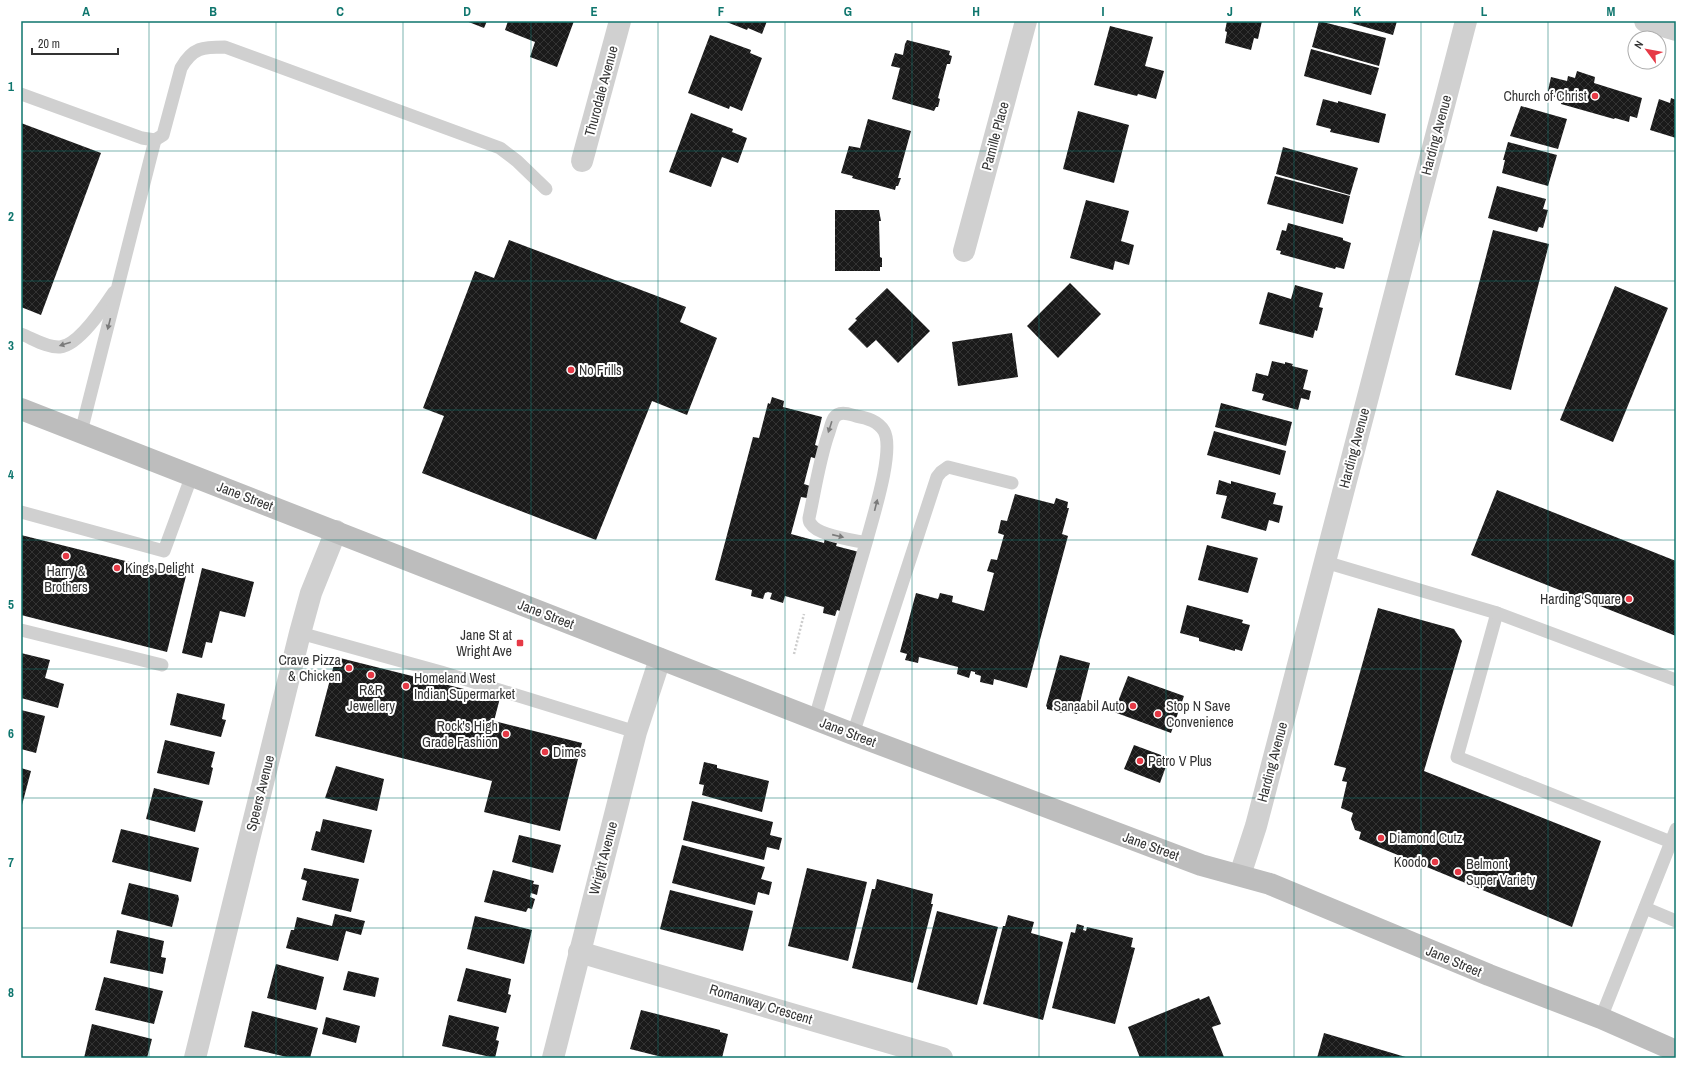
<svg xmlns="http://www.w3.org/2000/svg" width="1697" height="1079" viewBox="0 0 1697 1079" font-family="'Archivo Narrow',sans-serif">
	<defs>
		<pattern id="building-cross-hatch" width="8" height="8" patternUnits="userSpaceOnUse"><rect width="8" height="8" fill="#1a1a1a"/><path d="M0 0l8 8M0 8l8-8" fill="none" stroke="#333"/></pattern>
	</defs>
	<rect width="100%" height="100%" fill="#fff"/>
	<g fill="url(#building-cross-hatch)">
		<polygon points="466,21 487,21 484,28"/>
		<polygon points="508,21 574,21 557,67 530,57 535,42 505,30"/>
		<polygon points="724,21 767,21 762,34 748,28 747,30"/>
		<polygon points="1227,21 1262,21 1258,39 1254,38 1251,50 1225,43 1227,32 1225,31"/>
		<polygon points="1319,21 1386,38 1379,66 1312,47"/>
		<polygon points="1344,21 1397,21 1393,35"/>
		<polygon points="1110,26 1153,37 1145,66 1164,71 1156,99 1138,94 1137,96 1094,85"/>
		<polygon points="710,35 751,50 750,53 762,58 742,111 730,106 729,109 688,93"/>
		<polygon points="907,40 950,51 949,55 952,56 950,64 947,64 938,98 940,99 938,107 936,107 934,111 892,99 900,68 891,66 895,53 903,55 905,44"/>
		<polygon points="1311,49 1379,68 1371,95 1304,76"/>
		<polygon points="1577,71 1595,77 1594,83 1642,98 1637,118 1630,116 1629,122 1615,118 1614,119 1561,104 1562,99 1547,95 1551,77 1567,81 1568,76 1575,78"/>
		<polygon points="1671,98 1676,100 1676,138 1650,130 1659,99 1670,103"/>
		<polygon points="1323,99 1338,103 1338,101 1386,114 1379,143 1330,132 1331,129 1316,125"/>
		<polygon points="1521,106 1567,119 1558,149 1510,136"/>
		<polygon points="1078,111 1129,125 1114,183 1063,169"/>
		<polygon points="691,113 733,129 732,132 747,138 738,163 722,157 711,187 669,172"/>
		<polygon points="868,119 911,131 898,178 901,178 898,186 896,186 895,190 852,178 853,176 841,173 849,146 860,148"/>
		<polygon points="21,123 101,153 41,315 21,307"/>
		<polygon points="1508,142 1557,155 1548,186 1502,173 1505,160 1503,160"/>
		<polygon points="1283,147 1358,168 1350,195 1276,174"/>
		<polygon points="1275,176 1350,196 1343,224 1267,204"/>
		<polygon points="1497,186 1546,199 1543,209 1548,210 1543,228 1539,227 1537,232 1488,218"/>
		<polygon points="1086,200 1129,211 1121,241 1134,245 1129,265 1115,261 1113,270 1070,258"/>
		<polygon points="835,210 879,210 881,221 879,221 880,257 882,258 882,267 880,267 880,271 835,271"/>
		<polygon points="1288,223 1343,238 1343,240 1351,243 1344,269 1336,267 1335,269 1280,254 1281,251 1276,250 1282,230 1286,231"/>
		<polygon points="1493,230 1549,244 1511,390 1455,375"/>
		<polygon points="509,240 686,307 680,322 717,338 687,415 652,401 596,540 422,473 444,416 423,408 475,271 494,278"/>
		<polygon points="1070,283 1101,314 1058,358 1027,326"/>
		<polygon points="1295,285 1323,293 1319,307 1323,308 1317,331 1315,330 1313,338 1259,324 1268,292 1291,299"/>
		<polygon points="1615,286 1668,308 1613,442 1560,420"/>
		<polygon points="887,288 930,331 898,363 876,340 867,348 848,329 857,320 855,319"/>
		<polygon points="1012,333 1018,377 958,386 952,342"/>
		<polygon points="1272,361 1285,364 1285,362 1293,364 1292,366 1308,370 1303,389 1311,391 1309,400 1301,398 1298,410 1262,400 1264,394 1252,391 1256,373 1268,376"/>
		<polygon points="772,397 784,401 783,407 822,417 815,445 821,447 817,459 811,457 804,484 810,486 807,498 801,497 791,534 824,543 825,537 838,540 836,546 859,552 843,612 837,610 835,616 823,613 824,607 785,596 783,603 770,599 772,593 768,592 765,593 763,599 751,596 752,590 715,580 753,437 759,438 768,403 770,404"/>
		<polygon points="1221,403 1292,422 1286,446 1215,427"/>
		<polygon points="1214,431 1286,451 1280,475 1207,455"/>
		<polygon points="1219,480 1231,484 1231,481 1276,493 1273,504 1283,506 1279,523 1269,520 1266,531 1221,518 1227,496 1216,494"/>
		<polygon points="1497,490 1676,561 1676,636 1471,555"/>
		<polygon points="1015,494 1054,504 1056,498 1068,502 1067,508 1069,508 1062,534 1068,536 1027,688 994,679 993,685 980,682 981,676 975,674 975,672 971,671 969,678 957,674 958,667 919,657 918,663 905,660 907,654 900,652 916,593 938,599 940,593 953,596 952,602 984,611 994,573 987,571 991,559 997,560 1004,535 998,533 1001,520 1007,521"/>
		<polygon points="21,535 186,576 167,652 21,615"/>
		<polygon points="1207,545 1258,558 1248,593 1198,580"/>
		<polygon points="202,568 254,582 245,617 220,611 212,643 206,642 202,658 182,653"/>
		<polygon points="1187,605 1243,620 1242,623 1250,625 1242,651 1235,649 1235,651 1199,641 1199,638 1180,633"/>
		<polygon points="1378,608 1454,629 1462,641 1424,771 1601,841 1572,927 1359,839 1361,832 1355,830 1351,819 1353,813 1341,808 1347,782 1342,781 1346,768 1334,765"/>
		<polygon points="21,653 50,660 45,678 64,684 58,708 21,698"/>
		<polygon points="1060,655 1090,663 1077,714 1063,710 1062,713 1047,709 1047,707 1046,706"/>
		<polygon points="336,657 500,698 494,721 582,743 560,831 484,812 492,781 315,736"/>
		<polygon points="1128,676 1184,696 1171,733 1114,712"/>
		<polygon points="177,693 225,704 222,719 226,720 221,737 170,725"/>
		<polygon points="21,710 45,716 36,753 21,749"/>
		<polygon points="165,740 215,752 211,767 213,768 209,785 157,773"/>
		<polygon points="1134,745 1169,758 1160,783 1124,769"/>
		<polygon points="704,762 717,765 717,768 769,781 762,812 702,795 704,785 699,784"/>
		<polygon points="336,766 384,779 377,811 325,798"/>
		<polygon points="21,768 31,771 22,805 21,805"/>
		<polygon points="154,788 203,801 195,832 146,819"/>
		<polygon points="692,801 773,822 770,835 782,838 779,850 767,847 764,860 683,840"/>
		<polygon points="323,819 372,830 364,863 311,850 316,831 320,832"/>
		<polygon points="121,829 199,848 191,882 112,862"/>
		<polygon points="519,835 561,845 553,873 512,862"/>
		<polygon points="682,845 765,867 761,879 772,882 769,895 758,892 755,905 672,883"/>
		<polygon points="304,868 359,879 351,912 302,900 307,881 301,879"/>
		<polygon points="807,868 867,882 848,961 788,946"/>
		<polygon points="493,870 534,881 533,884 539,885 537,895 531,893 530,897 535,899 532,909 528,908 526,912 484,902"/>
		<polygon points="877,879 933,894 931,904 933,904 913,983 852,968 872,889 875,889"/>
		<polygon points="129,883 178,895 179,899 172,927 121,914"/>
		<polygon points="670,890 753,911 743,951 660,929"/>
		<polygon points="937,911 998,927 977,1005 917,989"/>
		<polygon points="335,914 365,921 361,935 346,931 338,961 286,948 291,930 294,930 297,917 332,926"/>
		<polygon points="1008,915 1034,922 1031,933 1063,942 1043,1020 983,1004 1003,926 1005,926"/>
		<polygon points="475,916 532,930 524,964 467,949"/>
		<polygon points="1077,924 1084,926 1083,930 1086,931 1087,927 1133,938 1131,947 1135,948 1115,1024 1052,1008 1071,932 1075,933"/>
		<polygon points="117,930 164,941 161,957 166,958 163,974 110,963"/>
		<polygon points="276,964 324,977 316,1010 267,998"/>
		<polygon points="466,968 511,979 508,994 511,995 506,1013 457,1001"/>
		<polygon points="348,971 379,978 375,997 343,990"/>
		<polygon points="104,977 163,991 154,1024 95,1010"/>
		<polygon points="1209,996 1221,1024 1212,1027 1224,1057 1140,1058 1128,1027 1199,998 1200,1000"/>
		<polygon points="641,1010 720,1030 720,1032 728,1034 722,1058 666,1058 630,1049"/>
		<polygon points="252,1011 318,1028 310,1058 291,1058 244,1047"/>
		<polygon points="449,1015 499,1027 496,1040 499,1041 495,1058 442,1046"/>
		<polygon points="326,1017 360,1026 356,1043 322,1034"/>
		<polygon points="92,1024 152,1039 147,1058 84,1058"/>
		<polygon points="1324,1033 1409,1058 1317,1058"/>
	</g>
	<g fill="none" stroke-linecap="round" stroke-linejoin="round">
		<polyline stroke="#cdcdcd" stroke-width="2.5" stroke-dasharray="2 2" stroke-linecap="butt" points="794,654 804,614"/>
		<g stroke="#d0d0d0" stroke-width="13">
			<path d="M21 94 142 138 155 140 163 135 181 68C193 47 203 47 225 47L500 148 517 161 546 189"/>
			<path d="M21 334C32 338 47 348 60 347 79 345 104 307 114 292"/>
			<polyline points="81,432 155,140"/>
			<polyline points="21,512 164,551 192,475"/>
			<polyline points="1325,562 1497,613 1457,757 1671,842 1601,1018"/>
			<polyline points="1497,613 1676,680"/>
			<polyline points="21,630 162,665"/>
			<polyline points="300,633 441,672 636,732"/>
			<path d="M815 718 866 543C872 520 895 450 884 431 878 421 867 418 856 416 849 414 839 410 834 418 831 423 830 430 828 435 819 462 815 490 809 518 809 520 809 522 811 524 817 535 853 540 866 543"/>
			<polyline points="853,734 937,477 941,472 948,467 1012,483"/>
			<polyline points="1671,842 1676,829"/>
			<polyline points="1645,908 1676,921"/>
		</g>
		<g stroke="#d0d0d0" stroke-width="22">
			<polyline points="1645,21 1676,30"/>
			<polyline points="582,161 620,21"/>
			<polyline points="964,251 1026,21"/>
			<polyline points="1240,875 1256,826 1466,21"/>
			<polyline points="579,952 942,1058"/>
			<polyline points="195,1058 300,633 311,593 336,531"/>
			<polyline points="553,1058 636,732 660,659"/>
		</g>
		<polyline stroke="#bdbdbd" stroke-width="22" points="21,409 853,734 1201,865 1270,884 1489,975 1601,1018 1676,1051"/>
	</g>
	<defs><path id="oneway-solid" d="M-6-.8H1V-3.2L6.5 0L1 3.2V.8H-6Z"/></defs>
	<g fill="#7a7a7a">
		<use href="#oneway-solid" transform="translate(109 324) rotate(104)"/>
		<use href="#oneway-solid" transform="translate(65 344) rotate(163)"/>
		<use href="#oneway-solid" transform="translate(830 427) rotate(108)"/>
		<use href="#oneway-solid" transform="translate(876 505) rotate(-76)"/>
		<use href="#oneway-solid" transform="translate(838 536) rotate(13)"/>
	</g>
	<path fill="none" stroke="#0f766e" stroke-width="1" stroke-opacity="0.55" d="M149 21V1058M276 21V1058M403 21V1058M531 21V1058M658 21V1058M785 21V1058M912 21V1058M1039 21V1058M1166 21V1058M1294 21V1058M1421 21V1058M1548 21V1058M21 151H1676M21 281H1676M21 410H1676M21 540H1676M21 669H1676M21 798H1676M21 928H1676"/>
	<g fill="#e63946" stroke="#fff" stroke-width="1.5">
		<circle cx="1595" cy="96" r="4"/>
		<circle cx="571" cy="370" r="4"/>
		<circle cx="66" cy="556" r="4"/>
		<circle cx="117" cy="568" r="4"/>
		<circle cx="1629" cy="599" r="4"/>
		<rect x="516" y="639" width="8" height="8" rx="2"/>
		<circle cx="349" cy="668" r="4"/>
		<circle cx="371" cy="675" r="4"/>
		<circle cx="406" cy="686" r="4"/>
		<circle cx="1133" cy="706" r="4"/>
		<circle cx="1158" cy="714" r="4"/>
		<circle cx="506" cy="734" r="4"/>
		<circle cx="545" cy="752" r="4"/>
		<circle cx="1140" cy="761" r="4"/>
		<circle cx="1381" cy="838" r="4"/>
		<circle cx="1435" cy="862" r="4"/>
		<circle cx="1458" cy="872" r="4"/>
	</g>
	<g text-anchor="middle" stroke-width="4" stroke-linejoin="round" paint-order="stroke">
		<g font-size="14" fill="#333" stroke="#fff">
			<text transform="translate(601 91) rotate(-75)" y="5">Thurodale Avenue</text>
			<text transform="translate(1436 135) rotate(-75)" y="5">Harding Avenue</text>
			<text transform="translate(995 136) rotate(-75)" y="5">Pamille Place</text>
			<text transform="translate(1354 448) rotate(-75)" y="5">Harding Avenue</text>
			<text transform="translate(245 496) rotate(21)" y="5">Jane Street</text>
			<text transform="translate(546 614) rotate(21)" y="5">Jane Street</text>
			<text transform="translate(848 732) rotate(21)" y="5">Jane Street</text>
			<text transform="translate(1272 762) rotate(-75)" y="5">Harding Avenue</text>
			<text transform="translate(260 793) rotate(-76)" y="5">Speers Avenue</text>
			<text transform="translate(1151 846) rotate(20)" y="5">Jane Street</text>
			<text transform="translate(603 858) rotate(-75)" y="5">Wright Avenue</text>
			<text transform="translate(1454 961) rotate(23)" y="5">Jane Street</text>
			<text transform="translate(761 1004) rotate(17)" y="5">Romanway Crescent</text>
		</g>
		<g font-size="14" fill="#333" stroke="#fff" text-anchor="start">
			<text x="1587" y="101" text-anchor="end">Church of Christ</text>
			<text x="579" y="375">No Frills</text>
			<text x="125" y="573">Kings Delight</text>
			<text x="66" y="576" text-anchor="middle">Harry &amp;<tspan x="66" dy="16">Brothers</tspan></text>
			<text x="1621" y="604" text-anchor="end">Harding Square</text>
			<text x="512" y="640" text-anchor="end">Jane St at<tspan x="512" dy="16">Wright Ave</tspan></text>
			<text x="341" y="665" text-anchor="end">Crave Pizza<tspan x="341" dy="16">&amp; Chicken</tspan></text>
			<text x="414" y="683">Homeland West<tspan x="414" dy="16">Indian Supermarket</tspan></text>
			<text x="371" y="695" text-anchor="middle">R&amp;R<tspan x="371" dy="16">Jewellery</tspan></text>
			<text x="1125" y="711" text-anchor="end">Sanaabil Auto</text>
			<text x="1166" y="711">Stop N Save<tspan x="1166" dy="16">Convenience</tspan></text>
			<text x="498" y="731" text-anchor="end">Rock's High<tspan x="498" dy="16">Grade Fashion</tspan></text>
			<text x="553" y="757">Dimes</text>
			<text x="1148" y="766">Petro V Plus</text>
			<text x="1389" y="843">Diamond Cutz</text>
			<text x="1427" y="867" text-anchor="end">Koodo</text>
			<text x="1466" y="869">Belmont<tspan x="1466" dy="16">Super Variety</tspan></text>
		</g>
	</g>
	<rect width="1697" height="1079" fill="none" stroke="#ffffff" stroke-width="44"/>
	<g transform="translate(1647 50) rotate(302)"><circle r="19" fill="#ffffff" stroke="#adadad"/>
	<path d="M0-3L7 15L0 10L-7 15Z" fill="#e63946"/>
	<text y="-6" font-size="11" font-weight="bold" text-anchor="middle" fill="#333333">N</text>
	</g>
	<path d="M32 48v6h86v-6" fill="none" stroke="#333333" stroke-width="2"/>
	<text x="38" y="48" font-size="12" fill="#333333" stroke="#ffffff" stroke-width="3" paint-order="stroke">20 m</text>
	<rect x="22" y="22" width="1653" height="1035" fill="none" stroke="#0f766e" stroke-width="1.5"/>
	<g font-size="13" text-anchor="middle" font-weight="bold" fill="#0f766e">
		<text x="86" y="16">A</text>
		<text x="213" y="16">B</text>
		<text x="340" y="16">C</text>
		<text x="467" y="16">D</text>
		<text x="594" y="16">E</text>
		<text x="721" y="16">F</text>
		<text x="848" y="16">G</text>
		<text x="976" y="16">H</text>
		<text x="1103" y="16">I</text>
		<text x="1230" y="16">J</text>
		<text x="1357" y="16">K</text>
		<text x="1484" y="16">L</text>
		<text x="1611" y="16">M</text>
		<text x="11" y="91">1</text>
		<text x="11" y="221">2</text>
		<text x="11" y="350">3</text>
		<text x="11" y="479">4</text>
		<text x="11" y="609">5</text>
		<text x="11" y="738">6</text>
		<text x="11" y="867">7</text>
		<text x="11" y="997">8</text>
	</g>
</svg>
